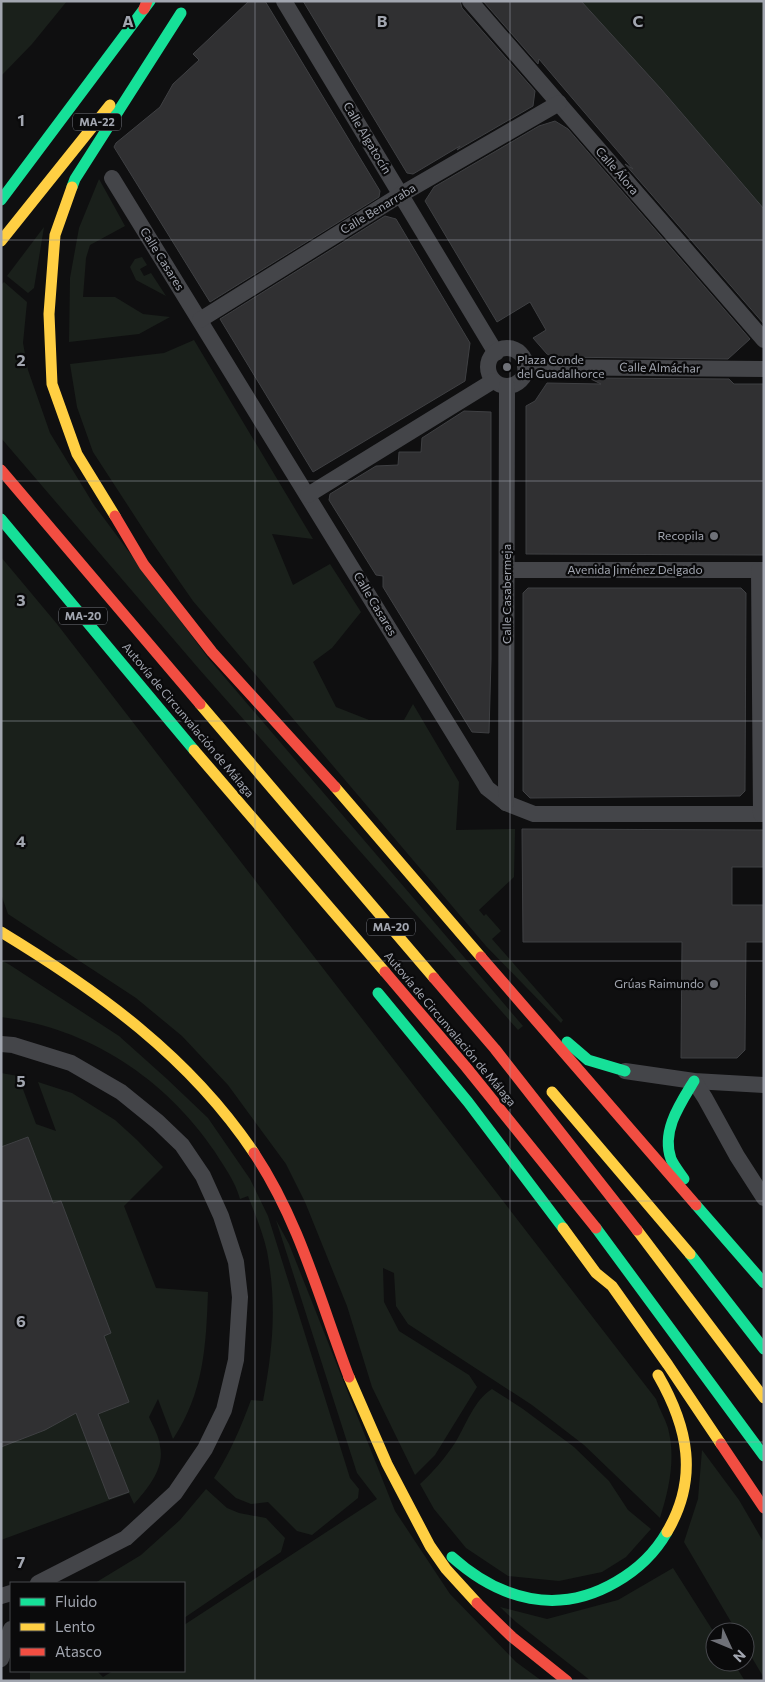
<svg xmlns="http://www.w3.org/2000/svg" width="765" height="1682" viewBox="0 0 765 1682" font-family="Commissioner,sans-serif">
	<rect width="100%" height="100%" fill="#0f0f10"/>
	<g fill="#1a201b">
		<polygon points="2,1 67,1 32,44 1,76"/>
		<polygon points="581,1 764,1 764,209 661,89"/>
		<polygon points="99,179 125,226 90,245 86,258 83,297 115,297 143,314 170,317 139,334 69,342 70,278 79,228"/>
		<polygon points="44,227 34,288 28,293 7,276"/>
		<polygon points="142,257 147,265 140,269 144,276 151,273 166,296 136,280 130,267 135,259"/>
		<polygon points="4,282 27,302 23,343 28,370 50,433 94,505 209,659 523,1026 518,1030 199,669 1,438 1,285"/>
		<polygon points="194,340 313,539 272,534 293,585 330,564 361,612 332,648 313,662 336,707 369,720 404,720 413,704 459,782 456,830 515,829 514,877 479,910 484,916 486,914 501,931 492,939 563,1020 561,1023 486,946 193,601 147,535 93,452 77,407 70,364 164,353"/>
		<path d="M1 557 57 624 656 1399C659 1409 665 1418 668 1428 676 1459 669 1489 660 1518L584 1445 532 1405 408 1324 396 1306 394 1273 383 1268 384 1302 399 1331 469 1375 477 1387 435 1455 415 1475 372 1387 347 1306 305 1202 286 1164 228 1085 182 1036 136 998 8 914 1 894Z"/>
		<path d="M1 960 10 965 119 1036 167 1079 208 1118 250 1179 268 1216 350 1478 359 1489 358 1498 312 1535 297 1531 268 1502 251 1504 236 1498 214 1478C230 1453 241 1427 251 1400L263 1401C273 1348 277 1305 267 1251 263 1233 255 1214 248 1196L240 1199C235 1181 225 1168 215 1152 166 1079 89 1028 1 1017Z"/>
		<path d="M1 1073 18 1076 36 1124 56 1131 38 1082 72 1093 115 1120 137 1140 163 1167 124 1206 156 1288 208 1292C206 1346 204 1392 173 1439L158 1399 149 1417C153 1426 159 1436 160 1446 165 1468 148 1488 134 1504L129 1493 1 1540Z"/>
		<polygon points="276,1220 289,1244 395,1511 450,1594 516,1662 542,1681 30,1681 30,1671 97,1671 103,1677 113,1671 184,1671 184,1625 377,1499 357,1473"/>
		<path d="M492 1389 523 1409 574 1447 609 1481 628 1510 651 1529 626 1557 602 1572 559 1581 508 1576 466 1548 434 1509 420 1484C433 1472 445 1458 455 1443 466 1425 474 1400 492 1389Z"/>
		<polygon points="702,1450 739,1500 764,1543 764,1678 745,1646 745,1632 737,1632 684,1542 698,1499"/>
		<polygon points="206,1489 227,1508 239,1513 266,1518 285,1538 281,1552 184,1618 184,1583 95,1583 141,1555 180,1520"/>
		<polygon points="673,1568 715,1634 715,1662 733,1662 745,1681 591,1681 516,1622 500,1607 547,1619 618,1600"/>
	</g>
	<g fill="#303032" stroke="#3f4043">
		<polygon points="249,1 265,1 380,191 379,197 210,302 114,147 116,143 160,107 173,84 199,60 193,54"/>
		<polygon points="303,1 460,1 462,8 535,91 533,106 457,150 460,146 413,174 407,173"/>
		<polygon points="483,1 581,1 661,89 764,209 764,324 625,164 633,169 561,85 539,59 538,64"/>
		<polygon points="555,121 568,129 750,339 728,359 553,357 547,354 533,338 546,330 530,302 497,322 425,201 434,187 539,126"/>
		<polygon points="385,216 396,219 470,343 465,381 313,472 220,319"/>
		<polygon points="589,378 729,379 734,384 764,384 764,555 526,554 526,406 535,401 547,383 601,384"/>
		<polygon points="464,411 491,412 491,659 489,733 472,732 383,587 383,576 376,575 329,500 330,494 376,466 398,465 399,452 421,452 422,438"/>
		<polygon points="528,588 741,588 746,593 745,791 740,796 530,798 523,791 523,593"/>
		<polygon points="522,829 764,830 764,867 732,867 732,905 764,905 764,942 746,942 745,1050 737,1058 681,1058 682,942 523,942"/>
		<polygon points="28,1137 53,1203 61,1201 111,1333 104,1336 129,1402 98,1414 129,1492 109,1499 76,1413 45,1430 1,1447 1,1147"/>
	</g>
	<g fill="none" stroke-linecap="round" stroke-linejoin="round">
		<g stroke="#444549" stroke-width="16">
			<polyline points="284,1 496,353"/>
			<polyline points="470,1 764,340"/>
			<polyline points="112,178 487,788 506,803 534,814 764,814"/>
			<polyline points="200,320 400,195 559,103"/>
			<circle cx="507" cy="367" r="19"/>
			<polyline points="525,367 764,369"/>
			<polyline points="308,495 493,381"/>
			<polyline points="507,570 764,570"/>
			<polyline points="759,570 761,814"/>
			<polyline points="506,803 507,386"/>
			<polyline points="1,1044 13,1045 71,1063 121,1092 158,1122 182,1145 203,1176 221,1216 236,1262 240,1297 236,1360 224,1410 205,1449 175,1493 126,1538 38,1583"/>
			<polyline points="625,1071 694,1081 764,1085"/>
			<polyline points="694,1081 705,1098 737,1156 764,1198"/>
			<polyline points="1,1596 11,1593"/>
			<polyline points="1,1659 11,1629"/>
		</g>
		<g stroke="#16e098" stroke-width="11">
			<polyline points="72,187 75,179 181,13"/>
			<polyline points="1,200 150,1"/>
			<polyline points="1,519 194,750"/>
			<polyline points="378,993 468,1102 563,1228"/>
			<polyline points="567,1042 588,1060 625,1071"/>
			<path d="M684 1179C680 1173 674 1166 671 1159 661 1131 680 1104 694 1081"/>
			<polyline points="696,1205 764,1283"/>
			<polyline points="596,1228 764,1456"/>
			<polyline points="690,1254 764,1349"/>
			<path d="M452 1557C500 1600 558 1616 616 1582 637 1570 655 1553 667 1532"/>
		</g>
		<g stroke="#ffcf43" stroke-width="11">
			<polyline points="72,187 55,235 49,314 52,384 77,454 115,516"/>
			<polyline points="1,241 110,105"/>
			<polyline points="200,704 434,978"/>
			<polyline points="194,750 385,972"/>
			<polyline points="335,787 481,957"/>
			<path d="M1 932C98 991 190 1057 254 1153"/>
			<polyline points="552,1092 690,1254"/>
			<polyline points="563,1228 596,1273 612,1286 668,1365 721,1444"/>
			<polyline points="637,1230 764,1398"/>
			<path d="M658 1375C688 1427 699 1478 667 1532"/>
			<polyline points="349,1377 387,1464 430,1546 446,1569 477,1603"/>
		</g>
		<g stroke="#f24e42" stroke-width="11">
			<polyline points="144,9 147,1"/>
			<polyline points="1,470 200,704"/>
			<polyline points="115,516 144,565 212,652 335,787"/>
			<polyline points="481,957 696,1205"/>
			<polyline points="385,972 466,1067 596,1228"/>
			<polyline points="434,978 495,1049 637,1230"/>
			<path d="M254 1153C300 1222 320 1301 349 1377"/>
			<polyline points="721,1444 764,1508"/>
			<polyline points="477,1603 512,1637 567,1681"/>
		</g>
	</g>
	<path fill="none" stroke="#a2a6b0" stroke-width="1" stroke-opacity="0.55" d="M255 1V1681M510 1V1681M1 240H764M1 481H764M1 721H764M1 961H764M1 1201H764M1 1442H764"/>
	<g fill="#6f7178" stroke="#0a0a0b" stroke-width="2">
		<circle cx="507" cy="367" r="5"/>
		<circle cx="714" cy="536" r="5"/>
		<circle cx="714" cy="984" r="5"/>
	</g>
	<g text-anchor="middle" stroke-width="4.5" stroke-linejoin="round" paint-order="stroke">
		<g fill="#0a0a0b" stroke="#74777e" stroke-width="1">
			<rect x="73" y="113.5" width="48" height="17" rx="4"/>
			<rect x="59" y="607.5" width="48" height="17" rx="4"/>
			<rect x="367" y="918.5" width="48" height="17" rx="4"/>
		</g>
		<g font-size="11" font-weight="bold" fill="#a2a6b0">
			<text x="97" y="126">MA-22</text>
			<text x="83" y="620">MA-20</text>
			<text x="391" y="931">MA-20</text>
		</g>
		<g font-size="12" fill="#a2a6b0" stroke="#0a0a0b">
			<text transform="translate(367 138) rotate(59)" y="4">Calle Algatocín</text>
			<text transform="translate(617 171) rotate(49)" y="4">Calle Álora</text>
			<text transform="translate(378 209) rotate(-31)" y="4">Calle Benarraba</text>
			<text transform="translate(162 259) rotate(58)" y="4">Calle Casares</text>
			<text transform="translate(660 368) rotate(1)" y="4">Calle Almáchar</text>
			<text x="635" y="574">Avenida Jiménez Delgado</text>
			<text transform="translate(507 594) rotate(-90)" y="4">Calle Casabermeja</text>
			<text transform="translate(375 604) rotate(59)" y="4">Calle Casares</text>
			<text transform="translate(188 720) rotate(50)" y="4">Autovía de Circunvalación de Málaga</text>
			<text transform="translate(450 1029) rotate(50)" y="4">Autovía de Circunvalación de Málaga</text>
		</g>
		<g font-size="12" fill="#a2a6b0" stroke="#0a0a0b" text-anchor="end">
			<text x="517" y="364" text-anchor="start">Plaza Conde<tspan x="517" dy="14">del Guadalhorce</tspan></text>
			<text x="704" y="540">Recopila</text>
			<text x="704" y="988">Grúas Raimundo</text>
		</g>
	</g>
	<g font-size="16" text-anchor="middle" font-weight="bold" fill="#a2a6b0" stroke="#0a0a0b" stroke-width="4.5" stroke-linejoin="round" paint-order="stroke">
		<text x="128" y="27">A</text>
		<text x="382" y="27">B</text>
		<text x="638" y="27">C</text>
		<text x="21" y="126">1</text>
		<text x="21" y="366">2</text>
		<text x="21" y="606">3</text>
		<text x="21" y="847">4</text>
		<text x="21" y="1087">5</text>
		<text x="21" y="1327">6</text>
		<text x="21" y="1568">7</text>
	</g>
	<rect width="765" height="1682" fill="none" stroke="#a2a6b0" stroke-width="5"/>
	<rect x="10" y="1582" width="175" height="90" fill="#0a0a0b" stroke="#47484d"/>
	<rect x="20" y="1598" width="25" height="8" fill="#16e098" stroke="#47484d"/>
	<text x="55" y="1607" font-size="15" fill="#a2a6b0">Fluido</text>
	<rect x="20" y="1623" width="25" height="8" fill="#ffcf43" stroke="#47484d"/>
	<text x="55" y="1632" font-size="15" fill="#a2a6b0">Lento</text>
	<rect x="20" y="1648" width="25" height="8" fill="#f24e42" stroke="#47484d"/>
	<text x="55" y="1657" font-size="15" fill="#a2a6b0">Atasco</text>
	<g transform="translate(730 1647) rotate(134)"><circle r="24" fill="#0a0a0b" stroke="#47484d"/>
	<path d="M0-4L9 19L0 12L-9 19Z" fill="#6f7178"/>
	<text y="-8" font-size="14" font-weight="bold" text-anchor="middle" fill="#a2a6b0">N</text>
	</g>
</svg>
